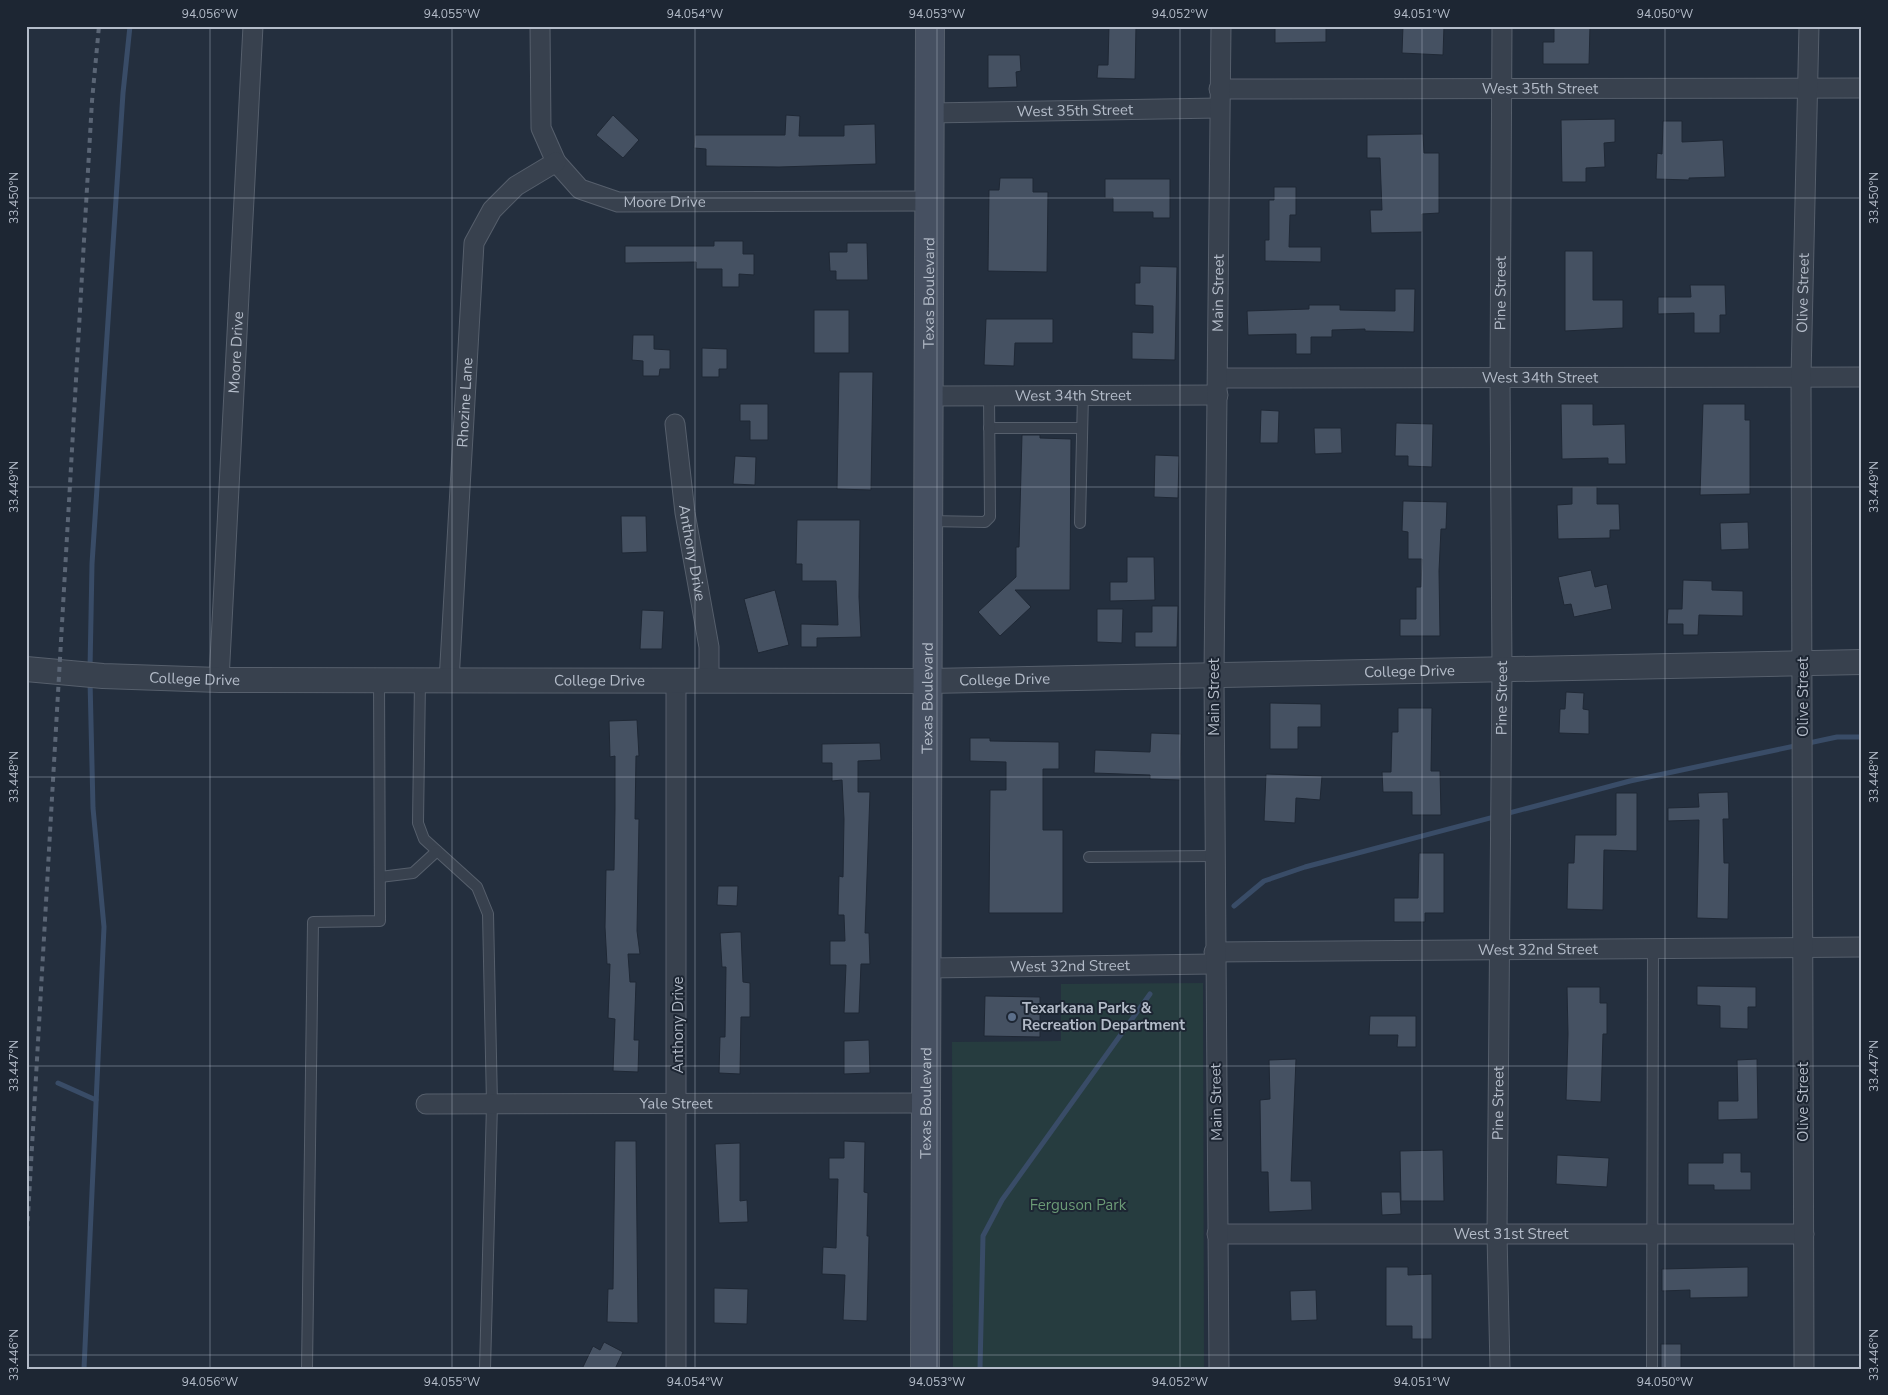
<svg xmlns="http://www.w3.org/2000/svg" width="1888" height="1395" viewBox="0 0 1888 1395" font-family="'Nunito Sans',sans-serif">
	<rect width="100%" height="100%" fill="#242f3e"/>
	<polygon fill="#263c3f" points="1203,983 1204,1369 953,1369 952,1042 1061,1041 1061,984"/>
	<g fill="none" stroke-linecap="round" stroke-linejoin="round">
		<g stroke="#394c67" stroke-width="5">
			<polyline points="90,669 92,564 123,93 130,26"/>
			<polyline points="1234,906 1264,881 1305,867 1630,781 1837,737 1862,737"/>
			<polyline points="58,1083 96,1100"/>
			<polyline points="84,1369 104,927 93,808 90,680"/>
			<polyline points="980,1369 983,1236 1002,1200 1150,994"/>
		</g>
	</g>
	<g fill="#455162" stroke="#1f2835">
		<polygon points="1109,26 1136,26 1135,79 1097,78 1098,65 1108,65"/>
		<polygon points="1275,26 1326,26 1326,42 1275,43"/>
		<polygon points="1403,26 1444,26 1443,55 1402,53"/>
		<polygon points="1554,26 1590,26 1589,64 1543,64 1543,42 1554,42"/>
		<polygon points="988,55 1020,55 1021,71 1016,72 1017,87 988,88"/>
		<polygon points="613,115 639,140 623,158 596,135"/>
		<polygon points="786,115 800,116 799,136 844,136 844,125 875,124 876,164 779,167 706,166 706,149 694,148 695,135 785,135"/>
		<polygon points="1615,119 1615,142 1604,143 1605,167 1586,168 1586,182 1562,182 1561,120"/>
		<polygon points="1663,121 1682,121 1682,142 1723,140 1725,177 1689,178 1689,180 1656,179 1657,153 1662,154"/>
		<polygon points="1423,134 1424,153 1439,153 1439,213 1422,214 1422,232 1371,233 1370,210 1382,210 1380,158 1367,158 1367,135"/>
		<polygon points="1000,178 1033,178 1033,192 1048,192 1047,272 988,271 989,190 999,190"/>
		<polygon points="1105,179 1170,179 1170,218 1153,218 1153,212 1113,212 1113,198 1105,198"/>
		<polygon points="1274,187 1296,187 1296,215 1290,215 1289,247 1321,247 1321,262 1265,261 1265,240 1269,240 1269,200 1274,200"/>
		<polygon points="714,241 743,241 743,254 754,254 754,275 739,274 739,287 722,287 722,269 696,269 696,262 625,263 625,246 714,246"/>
		<polygon points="847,243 867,243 868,280 836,280 836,271 830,271 829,252 847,252"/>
		<polygon points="1565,251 1593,251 1593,300 1623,300 1623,328 1565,331"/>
		<polygon points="1140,266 1177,267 1175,360 1132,359 1132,332 1153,333 1153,306 1135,305 1135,283 1140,283"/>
		<polygon points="1690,285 1725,285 1726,315 1720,315 1720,333 1694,333 1694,313 1658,314 1658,297 1691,297"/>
		<polygon points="1395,289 1415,289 1414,332 1365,331 1365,329 1332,330 1332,337 1311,337 1311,354 1296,354 1296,334 1248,335 1247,311 1309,309 1309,305 1340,305 1340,310 1395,311"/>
		<rect x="814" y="310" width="35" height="43"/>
		<polygon points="986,319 1053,319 1053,343 1015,343 1014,366 984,365"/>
		<polygon points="633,335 654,335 654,349 670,350 670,369 660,369 659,376 643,376 643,361 632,360"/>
		<polygon points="702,348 727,349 727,369 719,369 719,377 702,377"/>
		<polygon points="839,372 873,372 871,490 837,489"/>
		<polygon points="740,404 768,404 768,440 750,440 750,421 740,421"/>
		<polygon points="1561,404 1593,404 1593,425 1625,424 1626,464 1608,464 1608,458 1562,459"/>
		<polygon points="1703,404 1745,404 1745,420 1750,420 1750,494 1700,495"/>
		<polygon points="1261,410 1279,411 1278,443 1260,443"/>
		<polygon points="1396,423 1433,424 1432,467 1408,466 1408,456 1395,456"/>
		<polygon points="1314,428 1341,428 1342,453 1315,454"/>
		<polygon points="1022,435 1040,435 1040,438 1071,439 1070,590 1015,590 1031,607 1000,636 978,612 1016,577 1016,547 1019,547"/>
		<polygon points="1155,455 1179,456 1178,498 1154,497"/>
		<polygon points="735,456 756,457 755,485 733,484"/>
		<polygon points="1572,487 1597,487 1597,504 1619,504 1620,530 1610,530 1610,538 1558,539 1557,505 1572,504"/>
		<polygon points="1403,501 1447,502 1446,529 1441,529 1439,571 1440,636 1400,636 1400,619 1416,619 1416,587 1421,587 1422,559 1408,559 1408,532 1402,531"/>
		<polygon points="621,516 646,516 647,552 622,553"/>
		<polygon points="797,520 860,520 859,597 861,637 817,638 817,647 801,647 801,624 838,625 836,581 802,581 802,564 796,564"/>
		<polygon points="1748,522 1749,549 1721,550 1720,523"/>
		<polygon points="1127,557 1154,557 1155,600 1110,601 1110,582 1127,582"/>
		<polygon points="1591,570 1595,587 1607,584 1612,609 1574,617 1571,604 1564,605 1558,577"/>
		<polygon points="1683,580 1712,581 1712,590 1743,591 1743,616 1699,615 1698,635 1683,635 1683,624 1667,624 1668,609 1682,609"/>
		<polygon points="775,590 789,645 758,653 744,599"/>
		<polygon points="1152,606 1178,606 1177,647 1135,647 1135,632 1152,632"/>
		<polygon points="1097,609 1123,609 1122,643 1097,642"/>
		<polygon points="642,610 664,611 662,649 640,649"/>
		<polygon points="1566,692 1584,693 1583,709 1589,710 1589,734 1559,733 1560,709 1565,709"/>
		<polygon points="1270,703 1321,704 1321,727 1298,727 1298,749 1270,749"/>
		<polygon points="1398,708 1432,708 1431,771 1440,771 1441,815 1412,815 1412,792 1383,792 1382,772 1391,772 1392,732 1398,732"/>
		<polygon points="637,720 639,756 636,756 635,819 639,819 637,931 640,954 628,954 630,982 636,982 634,1040 639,1040 638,1072 613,1071 615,1019 608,1018 610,964 607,964 605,927 606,870 614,870 615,809 615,756 610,757 609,721"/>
		<polygon points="1151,733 1181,734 1180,780 1150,779 1150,775 1094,773 1095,750 1150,752"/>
		<polygon points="970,738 990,738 990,741 1059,742 1059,769 1043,769 1043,830 1063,830 1063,913 989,913 990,790 1006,790 1006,762 970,761"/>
		<polygon points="880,743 881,760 858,761 858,792 870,792 865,933 869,933 870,964 861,964 859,1013 844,1013 846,965 830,965 830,941 845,941 844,915 838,915 839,876 843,877 844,819 842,780 832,781 832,763 822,763 822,744"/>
		<polygon points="1266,774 1322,776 1320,800 1296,798 1295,823 1264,821"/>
		<polygon points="1728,792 1729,819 1723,819 1724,863 1729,863 1728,919 1697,918 1699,820 1668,821 1668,808 1699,807 1698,793"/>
		<polygon points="1616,793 1637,793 1637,851 1604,850 1603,910 1567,909 1568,863 1574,863 1575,835 1616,835"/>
		<polygon points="1419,853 1444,853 1444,913 1425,913 1425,922 1394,922 1394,898 1418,898"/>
		<polygon points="718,886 738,886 737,906 717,905"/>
		<polygon points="736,932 741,932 743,982 750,983 750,1017 741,1017 740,1074 719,1073 720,1037 725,1037 726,967 722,967 720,933"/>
		<polygon points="1697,986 1756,987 1756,1007 1748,1007 1748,1029 1720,1028 1720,1006 1697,1005"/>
		<polygon points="1567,987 1600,987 1600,1003 1607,1003 1607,1034 1603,1034 1601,1102 1566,1100 1568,1034"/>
		<polygon points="985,996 1040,997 1040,1037 984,1036"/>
		<polygon points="1370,1016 1416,1016 1416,1047 1397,1047 1398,1035 1369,1035"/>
		<polygon points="869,1040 870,1073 844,1074 844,1041"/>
		<polygon points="1296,1059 1291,1181 1311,1181 1312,1210 1269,1212 1268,1172 1261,1172 1260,1100 1270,1099 1269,1060"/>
		<polygon points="1757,1059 1758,1119 1718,1120 1718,1101 1738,1101 1737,1060"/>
		<polygon points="615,1141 636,1141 638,1323 607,1322 608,1289 613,1289"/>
		<polygon points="844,1141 865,1142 864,1192 868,1193 867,1236 869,1236 867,1321 843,1320 845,1275 822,1274 823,1247 836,1248 838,1179 829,1179 829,1158 844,1158"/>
		<polygon points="740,1143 740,1201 747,1200 748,1222 719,1223 715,1144"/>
		<polygon points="1443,1150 1444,1201 1401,1201 1400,1151"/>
		<polygon points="1723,1153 1741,1153 1741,1172 1751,1172 1751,1190 1714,1190 1714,1185 1688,1185 1688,1163 1723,1163"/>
		<polygon points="1557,1155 1609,1158 1607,1187 1556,1184"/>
		<polygon points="1381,1192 1400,1192 1401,1214 1382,1215"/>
		<polygon points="1386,1267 1408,1267 1408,1275 1432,1274 1432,1339 1412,1339 1412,1326 1386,1326"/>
		<polygon points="1748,1267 1748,1297 1690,1298 1690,1290 1662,1291 1662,1269"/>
		<polygon points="714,1288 748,1289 747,1324 714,1323"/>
		<polygon points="1316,1290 1317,1320 1291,1321 1290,1291"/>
		<polygon points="604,1342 623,1352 615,1369 582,1369 593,1346 600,1350"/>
		<rect x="1661" y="1344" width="20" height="25"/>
	</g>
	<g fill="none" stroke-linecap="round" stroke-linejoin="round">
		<g stroke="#565f6c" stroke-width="12">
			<g id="service">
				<polyline points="989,428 1082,428"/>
				<polyline points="929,521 985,522 990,517 989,396"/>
				<polyline points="1080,523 1083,395"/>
				<polyline points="420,681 418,823 424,839 477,887 488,914 492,1104 485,1369"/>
				<polyline points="1089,857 1214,856"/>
				<polyline points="380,877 413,873 437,851"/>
				<polyline points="307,1369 313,922 380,921 379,680"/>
				<polyline points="1652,1369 1653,949"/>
			</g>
		</g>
		<g stroke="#565f6c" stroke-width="21">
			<g id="minor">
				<path id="s1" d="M540 26 541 128 556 162 580 189 618 202 929 201"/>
				<path id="s2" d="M1219 89 1862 88"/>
				<path id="s3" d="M931 113 1219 108"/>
				<path id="s4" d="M1218 378 1862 377"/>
				<path id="s5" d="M929 396 1218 395"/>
				<path id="s6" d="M675 424 685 513 709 647V681"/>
				<path id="s7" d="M219 680 253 26"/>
				<path id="s8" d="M449 681 474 243 492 210 516 186 556 162"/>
				<path id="s9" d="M1214 952 1862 947"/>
				<path id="s10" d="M928 968 1214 964"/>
				<path id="s11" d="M426 1104 927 1103"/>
				<path id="s12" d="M1217 1234H1804"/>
				<polyline points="676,1369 676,680"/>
				<path id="s13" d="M1219 1369 1214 675 1221 26"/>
				<path id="s14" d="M1500 1369 1497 1234 1502 670 1500 378 1502 26"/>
				<path id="s15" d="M1804 1369 1801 377 1809 26"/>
			</g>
		</g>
		<g stroke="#565f6c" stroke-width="26">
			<g id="tertiary">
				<path id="s16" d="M26 669 103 676 219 680 929 681 1862 662"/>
			</g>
		</g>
		<g stroke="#565f6c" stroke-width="30">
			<g id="secondary">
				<path id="s17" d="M925 1369 930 26"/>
			</g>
		</g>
		<use href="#service" stroke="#38414e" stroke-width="10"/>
		<use href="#minor" stroke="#38414e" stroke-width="19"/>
		<use href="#tertiary" stroke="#38414e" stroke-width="24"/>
		<use href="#secondary" stroke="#465061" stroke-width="28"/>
		<polyline stroke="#5a6575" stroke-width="4" stroke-dasharray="5 5" stroke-linecap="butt" points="26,1251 92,101 99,26"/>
	</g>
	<path fill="none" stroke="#b4bcc9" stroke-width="1" stroke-opacity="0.45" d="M210 26V1369M452 26V1369M695 26V1369M937 26V1369M1180 26V1369M1422 26V1369M1665 26V1369M26 198H1862M26 487H1862M26 777H1862M26 1066H1862M26 1355H1862"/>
	<circle fill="#5c6f8a" stroke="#1d2633" stroke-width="2" cx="1012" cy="1017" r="5"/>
	<g text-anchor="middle" stroke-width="4" stroke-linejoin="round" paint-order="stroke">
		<g font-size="15" fill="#b4bcc9" stroke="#1d2633">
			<text dy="5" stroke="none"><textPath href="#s2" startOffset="321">West 35th Street</textPath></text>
			<text dy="5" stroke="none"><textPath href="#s3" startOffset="144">West 35th Street</textPath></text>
			<text dy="5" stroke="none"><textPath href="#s1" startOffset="262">Moore Drive</textPath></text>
			<text dy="5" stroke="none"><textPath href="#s17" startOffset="1076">Texas Boulevard</textPath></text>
			<text dy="5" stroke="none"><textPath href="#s15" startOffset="1076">Olive Street</textPath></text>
			<text dy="5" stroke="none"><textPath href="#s13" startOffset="1076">Main Street</textPath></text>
			<text dy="5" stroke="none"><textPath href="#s14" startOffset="1076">Pine Street</textPath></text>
			<text dy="5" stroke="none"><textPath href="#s7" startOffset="328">Moore Drive</textPath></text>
			<text dy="5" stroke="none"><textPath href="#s4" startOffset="322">West 34th Street</textPath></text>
			<text dy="5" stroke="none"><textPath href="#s5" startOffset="144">West 34th Street</textPath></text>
			<text dy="5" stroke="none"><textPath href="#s8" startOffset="279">Rhozine Lane</textPath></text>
			<text dy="5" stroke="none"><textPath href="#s6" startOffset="130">Anthony Drive</textPath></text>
			<text dy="5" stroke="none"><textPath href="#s16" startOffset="1384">College Drive</textPath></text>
			<text dy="5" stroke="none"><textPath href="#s16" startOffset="169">College Drive</textPath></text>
			<text dy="5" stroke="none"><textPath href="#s16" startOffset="574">College Drive</textPath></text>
			<text dy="5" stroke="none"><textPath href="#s16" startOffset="979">College Drive</textPath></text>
			<text dy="5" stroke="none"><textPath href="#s17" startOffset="671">Texas Boulevard</textPath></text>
			<text transform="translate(1214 697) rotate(-90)" y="5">Main Street</text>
			<text transform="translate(1803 697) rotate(-90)" y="5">Olive Street</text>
			<text dy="5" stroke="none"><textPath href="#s14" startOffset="671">Pine Street</textPath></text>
			<text dy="5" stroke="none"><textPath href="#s9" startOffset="324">West 32nd Street</textPath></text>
			<text dy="5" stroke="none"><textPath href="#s10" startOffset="142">West 32nd Street</textPath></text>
			<text transform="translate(678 1025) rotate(-90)" y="5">Anthony Drive</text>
			<text dy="5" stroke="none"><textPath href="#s17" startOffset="266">Texas Boulevard</textPath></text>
			<text transform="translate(1216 1102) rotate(-91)" y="5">Main Street</text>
			<text transform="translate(1803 1102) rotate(-90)" y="5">Olive Street</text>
			<text dy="5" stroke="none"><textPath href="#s14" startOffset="266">Pine Street</textPath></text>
			<text dy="5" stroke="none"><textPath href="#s11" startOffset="250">Yale Street</textPath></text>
			<text dy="5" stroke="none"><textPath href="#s12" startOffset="294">West 31st Street</textPath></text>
		</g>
		<g font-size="15" font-weight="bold" fill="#b4bcc9" stroke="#1d2633" text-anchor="start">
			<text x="1022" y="1013">Texarkana Parks &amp;<tspan x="1022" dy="17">Recreation Department</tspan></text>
		</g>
		<g font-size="15" fill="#6b9a76" stroke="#1d2633">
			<text x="1078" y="1210">Ferguson Park</text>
		</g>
	</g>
	<rect width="1888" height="1395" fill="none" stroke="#1d2633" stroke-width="55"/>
	<rect x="28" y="28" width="1832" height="1340" fill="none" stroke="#b4bcc9" stroke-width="2"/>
	<g font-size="12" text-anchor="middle" fill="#b4bcc9">
		<text x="210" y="18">94.056°W</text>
		<text x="452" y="18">94.055°W</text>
		<text x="695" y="18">94.054°W</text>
		<text x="937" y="18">94.053°W</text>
		<text x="1180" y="18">94.052°W</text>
		<text x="1422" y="18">94.051°W</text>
		<text x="1665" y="18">94.050°W</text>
		<text transform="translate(14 198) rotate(-90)" y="4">33.450°N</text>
		<text transform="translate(1874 198) rotate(-90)" y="4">33.450°N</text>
		<text transform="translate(14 487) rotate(-90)" y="4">33.449°N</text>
		<text transform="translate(1874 487) rotate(-90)" y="4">33.449°N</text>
		<text transform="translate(14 777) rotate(-90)" y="4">33.448°N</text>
		<text transform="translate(1874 777) rotate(-90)" y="4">33.448°N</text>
		<text transform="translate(14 1066) rotate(-90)" y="4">33.447°N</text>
		<text transform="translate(1874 1066) rotate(-90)" y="4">33.447°N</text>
		<text transform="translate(14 1355) rotate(-90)" y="4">33.446°N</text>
		<text transform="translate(1874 1355) rotate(-90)" y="4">33.446°N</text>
		<text x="210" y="1386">94.056°W</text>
		<text x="452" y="1386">94.055°W</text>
		<text x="695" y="1386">94.054°W</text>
		<text x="937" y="1386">94.053°W</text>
		<text x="1180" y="1386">94.052°W</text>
		<text x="1422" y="1386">94.051°W</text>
		<text x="1665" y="1386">94.050°W</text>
	</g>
</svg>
